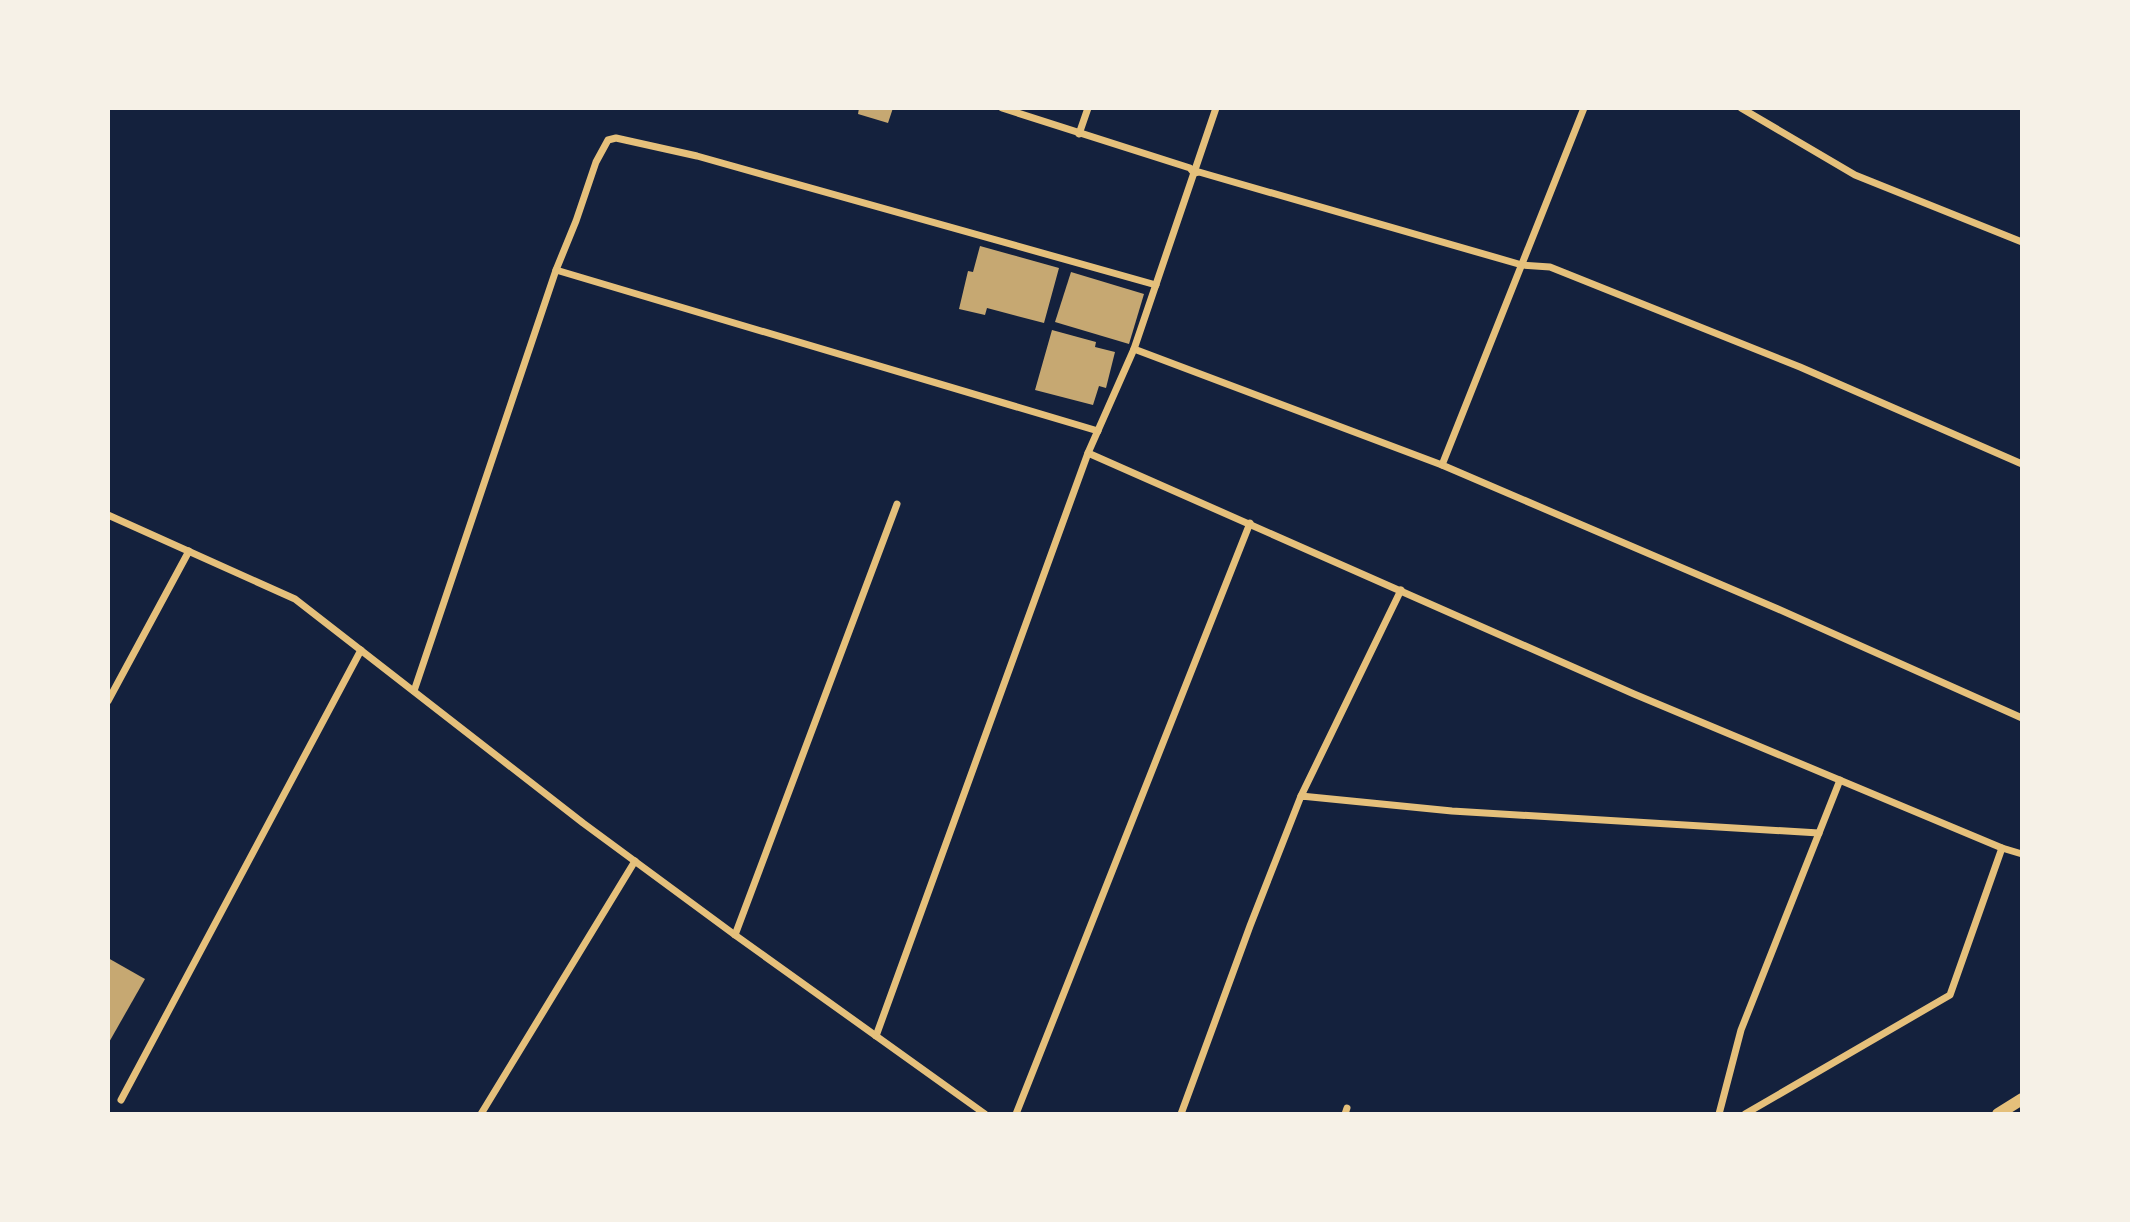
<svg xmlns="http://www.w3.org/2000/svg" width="2130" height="1222" viewBox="0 0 2130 1222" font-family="Roboto,sans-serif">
	<rect width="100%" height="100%" fill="#14213d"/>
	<g fill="#c6a872">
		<polygon points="859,108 893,108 888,123 858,114"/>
		<polygon points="980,246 1059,268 1044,323 987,308 985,315 959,309 968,271 973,272"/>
		<polygon points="1071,272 1144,294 1129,344 1055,322"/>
		<polygon points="1052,330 1096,342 1095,347 1115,352 1106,388 1099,386 1093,405 1035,390"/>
		<polygon points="108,958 145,979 108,1044"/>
	</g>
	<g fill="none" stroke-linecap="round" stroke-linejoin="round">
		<g stroke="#e5c07b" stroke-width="7">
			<polyline points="1002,108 1190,168 1194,173 1199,172 1522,265 1550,267 1800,367 2022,464"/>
			<polyline points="1584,108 1442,465 1778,609 2022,718"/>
			<polyline points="1741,108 1855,175 2022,242"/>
			<polyline points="1079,134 1088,108"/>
			<polyline points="556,270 576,221 596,162 608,140 616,138 697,156 1156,285"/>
			<polyline points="1134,349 1216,108"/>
			<polyline points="1442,465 1134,349 1088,453 1634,694 2002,848"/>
			<polyline points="108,515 295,599 583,823 735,935 985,1114"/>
			<polyline points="414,691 556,270 1098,431"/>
			<polyline points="108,701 189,551"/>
			<polyline points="1301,796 1401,590"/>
			<polyline points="735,935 897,504"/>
			<polyline points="876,1036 1088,453"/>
			<polyline points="121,1100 361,650"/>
			<polyline points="481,1114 635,861"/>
			<polyline points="1016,1114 1250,523"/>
			<polyline points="1181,1114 1250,926 1301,796 1452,811 1819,833"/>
			<polyline points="1345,1114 1347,1108"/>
			<polyline points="1719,1114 1741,1030 1840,780"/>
			<polyline points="1745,1114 1950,995 2002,848 2022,854"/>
		</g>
		<polyline stroke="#e5c07b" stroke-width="12" points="1998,1114 2022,1099"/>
	</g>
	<rect width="2130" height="1222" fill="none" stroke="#f6f1e7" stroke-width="220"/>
</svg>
